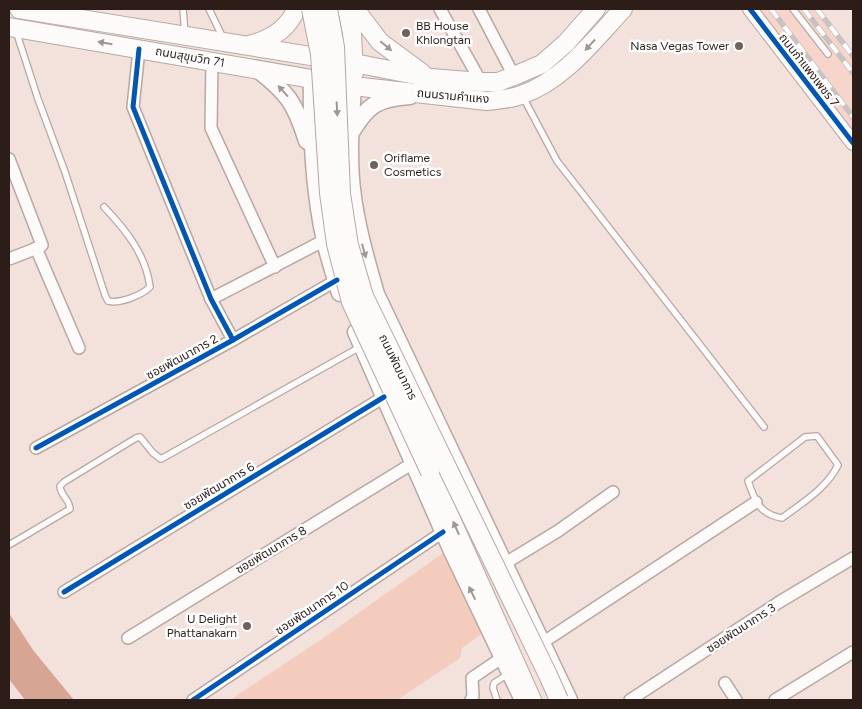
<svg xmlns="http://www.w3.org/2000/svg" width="862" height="709" viewBox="0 0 862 709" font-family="Figtree,'Noto Sans Thai',sans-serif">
	<rect width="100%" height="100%" fill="#f3e1db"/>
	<polygon fill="#f8d5ca" points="759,9 820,9 853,52 853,132"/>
	<polygon fill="#f4ccbe" points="443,553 483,633 462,648 460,658 397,700 230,700 322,639"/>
	<polygon fill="#d6a594" points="9,613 33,650 74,700 25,700 9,679"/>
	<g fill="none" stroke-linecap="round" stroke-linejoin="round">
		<g stroke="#b7a8a3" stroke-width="8">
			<g id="service">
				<polyline points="183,9 185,34"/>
				<polyline points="209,9 223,38"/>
				<polyline points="793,9 828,54"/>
				<path d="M16 31 38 99 65 172 105 295 108 301C120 304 142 295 150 287 146 255 126 230 104 207"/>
				<polyline points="523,97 557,161 764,427"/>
				<path d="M817 436 838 465C827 488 802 503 782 518 759 514 755 501 748 481L805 437Z"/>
				<path d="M9 545 70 509C70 500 60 495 60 486L64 482 136 438 140 437 153 453 161 459 360 347"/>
				<polyline points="497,700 493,688 494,683 508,674"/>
			</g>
		</g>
		<g stroke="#b7a8a3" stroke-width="14">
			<g id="minor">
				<polyline points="440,9 481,82"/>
				<polyline points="479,9 514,76"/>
				<polyline points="139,49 133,107 211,299 233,340"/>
				<polyline points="212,61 211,128 275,267"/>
				<polyline points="9,159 42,245 40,247 9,259"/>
				<polyline points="36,248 79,348"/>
				<polyline points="211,299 325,240"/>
				<polyline points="36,448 233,340 337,280"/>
				<polyline points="504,564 558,531 613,492"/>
				<polyline points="64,592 384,397"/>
				<polyline points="128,638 413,463"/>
				<polyline points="542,643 756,502"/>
				<polyline points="725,683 736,700"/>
				<polyline points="193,700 443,532"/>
				<polyline points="471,700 473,696 472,678 503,657"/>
				<polyline points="630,700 781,601 853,558"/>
				<polyline points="775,700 853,652"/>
			</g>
		</g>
		<g stroke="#b7a8a3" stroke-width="16">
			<polyline id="tertiary" points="750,9 853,143"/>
		</g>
		<g stroke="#b7a8a3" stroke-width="19">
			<g id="secondary">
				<path d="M257 69C288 93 295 103 307 141"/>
				<path d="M312 78C311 133 313 188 325 241 329 259 335 276 340 293"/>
				<path d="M353 86C351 120 348 155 352 189 356 225 366 259 376 294L569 700"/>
				<path d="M352 131C368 104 379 98 410 96"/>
				<polyline points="356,332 451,549 523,700"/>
			</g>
		</g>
		<g stroke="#b7a8a3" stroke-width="20">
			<g id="primary">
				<polyline points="19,9 354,63 431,78 481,82 498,82 514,76 542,64 566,43 596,9"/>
				<polyline points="347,9 352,33 354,73"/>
				<polyline points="355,9 380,42 422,73"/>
				<path d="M9 27 353 86 487 101C499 100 510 99 521 95 563 81 594 40 623 9"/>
				<path d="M249 45C269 40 288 30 296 9"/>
				<polyline points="430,472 532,700"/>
			</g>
		</g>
		<use href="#service" stroke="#fdfafa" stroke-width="5.5"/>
		<use href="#minor" stroke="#fdfafa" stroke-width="11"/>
		<use href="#tertiary" stroke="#fdfafa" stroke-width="14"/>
		<use href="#secondary" stroke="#fdfafa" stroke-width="16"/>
		<use href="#primary" stroke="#fdfafa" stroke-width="18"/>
		<g stroke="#c8c3c2" stroke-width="5.5">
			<g id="rail">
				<polyline points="771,9 853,117"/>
				<polyline points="804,9 853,73"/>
				<polyline points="817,9 853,56"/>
			</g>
		</g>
		<use href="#rail" stroke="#fff" stroke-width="4" stroke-dasharray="11" stroke-linecap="butt"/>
		<g stroke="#b7a8a3" stroke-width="20" stroke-linecap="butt">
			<g id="primary-bridge">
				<polyline points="311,9 320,54 329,193 336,244 351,302 430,472"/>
				<polyline points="328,9 335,47 341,194 349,245 364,296 548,675 559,700"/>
			</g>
		</g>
		<use href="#primary-bridge" stroke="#fdfafa" stroke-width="18"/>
		<g stroke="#fff" stroke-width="8">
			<g id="cycleway">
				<polyline points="750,9 853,143"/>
				<polyline points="139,49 133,107 211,299 233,340"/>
				<polyline points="36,448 233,340 337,280"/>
				<polyline points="64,592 384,397"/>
				<polyline points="193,700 443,532"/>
			</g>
		</g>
		<use href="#cycleway" stroke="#0057b8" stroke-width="5"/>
	</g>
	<defs><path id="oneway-solid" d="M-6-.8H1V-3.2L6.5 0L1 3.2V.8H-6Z" transform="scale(1.25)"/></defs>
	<g fill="#9f9794">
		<use href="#oneway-solid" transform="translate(105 43) rotate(-170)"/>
		<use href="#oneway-solid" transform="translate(590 45) rotate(133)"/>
		<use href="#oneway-solid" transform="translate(386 46) rotate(40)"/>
		<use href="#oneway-solid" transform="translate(283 91) rotate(-132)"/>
		<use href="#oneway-solid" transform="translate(337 109) rotate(87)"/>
		<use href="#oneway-solid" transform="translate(364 251) rotate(74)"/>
		<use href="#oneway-solid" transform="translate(456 528) rotate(-114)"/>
		<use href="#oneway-solid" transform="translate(472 593) rotate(-116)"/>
	</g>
	<g fill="#72625c" stroke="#fff" stroke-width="2">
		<circle cx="406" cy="33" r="5"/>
		<circle cx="739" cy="46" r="5"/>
		<circle cx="374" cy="165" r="5"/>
		<circle cx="247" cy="626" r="5"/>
	</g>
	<g text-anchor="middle" stroke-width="5" stroke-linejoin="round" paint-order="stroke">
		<g font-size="12" fill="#2c1d18" stroke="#fff" text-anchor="start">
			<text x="416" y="30">BB House<tspan x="416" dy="14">Khlongtan</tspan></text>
			<text x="729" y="50" text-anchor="end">Nasa Vegas Tower</text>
			<text x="384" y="162">Oriflame<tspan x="384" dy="14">Cosmetics</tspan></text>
			<text x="237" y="623" text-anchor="end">U Delight<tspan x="237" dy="14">Phattanakarn</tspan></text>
		</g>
		<g font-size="12" fill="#2c1d18" stroke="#fff">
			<text transform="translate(190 57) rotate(10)" y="4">ถนนสุขุมวิท 71</text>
			<text transform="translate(809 70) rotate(52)" y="4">ถนนกำแพงเพชร 7</text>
			<text transform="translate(453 96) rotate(5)" y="4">ถนนรามคำแหง</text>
			<text transform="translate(182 357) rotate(-29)" y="4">ซอยพัฒนาการ 2</text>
			<text transform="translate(398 367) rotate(64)" y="4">ถนนพัฒนาการ</text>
			<text transform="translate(219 486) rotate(-31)" y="4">ซอยพัฒนาการ 6</text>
			<text transform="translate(271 550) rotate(-31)" y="4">ซอยพัฒนาการ 8</text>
			<text transform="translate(312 608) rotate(-34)" y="4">ซอยพัฒนาการ 10</text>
			<text transform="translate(741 628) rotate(-33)" y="4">ซอยพัฒนาการ 3</text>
		</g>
	</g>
	<rect width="862" height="709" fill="none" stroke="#2c1d18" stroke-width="20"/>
</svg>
